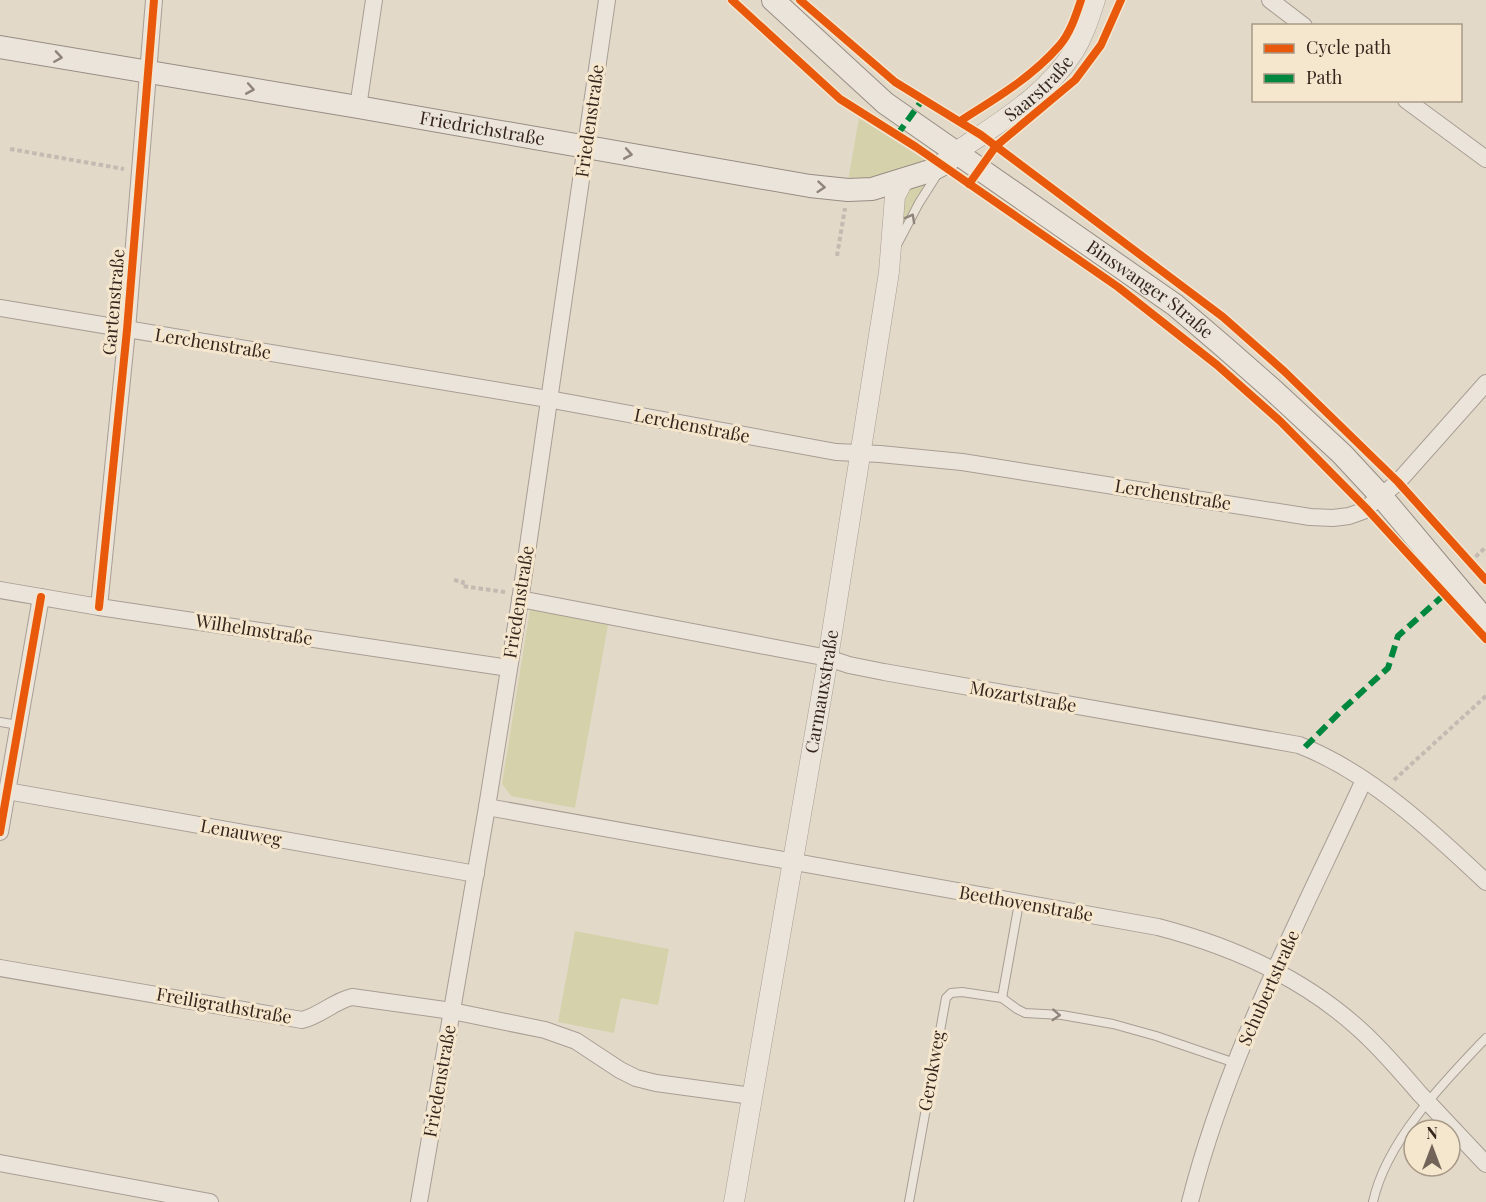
<svg xmlns="http://www.w3.org/2000/svg" width="1486" height="1202" viewBox="0 0 1486 1202" font-family="'Playfair Display',serif">
	<rect width="100%" height="100%" fill="#e3d9c9"/>
	<g fill="#d5d2ab">
		<polygon points="859,118 933,165 871,178 848,181"/>
		<polygon points="933,173 895,241 905,185"/>
		<polygon points="530,609 608,625 575,808 511,796 502,784"/>
		<polygon points="575,931 669,949 658,1005 621,998 614,1033 558,1022"/>
	</g>
	<g fill="none" stroke-linecap="round" stroke-linejoin="round">
		<g stroke="#a89e93" stroke-width="10">
			<g id="service">
				<polyline points="898,243 919,203 938,173"/>
				<polyline points="0,722 18,725"/>
				<polyline points="1002,998 1019,903"/>
				<polyline points="909,1202 946,998 951,993 962,992 1002,998 1017,1009 1025,1013 1062,1015 1113,1024 1156,1036 1235,1063"/>
				<path d="M1373 1202C1386 1141 1444 1082 1486 1038"/>
			</g>
		</g>
		<g stroke="#a89e93" stroke-width="18">
			<g id="minor">
				<polyline points="1270,0 1304,26"/>
				<polyline points="1406,100 1486,159"/>
				<polyline points="358,107 374,0"/>
				<polyline points="0,308 548,399 836,452 880,454 962,462 1310,517 1333,518 1349,516 1363,511 1398,482 1486,383"/>
				<polyline points="0,590 99,607 509,668"/>
				<path d="M520 599 828 658 849 665 884 672 1299 745C1369 772 1432 831 1486 882"/>
				<polyline points="99,607 127,330 154,0"/>
				<polyline points="7,791 476,874"/>
				<path d="M487 807 1158 927C1231 946 1300 976 1357 1027 1380 1047 1400 1071 1420 1094 1442 1117 1464 1141 1486 1164"/>
				<polyline points="0,832 41,597"/>
				<path d="M0 968 302 1020C320 1016 334 1001 352 997L452 1011 545 1030 576 1041 620 1070 636 1078 656 1083 752 1096"/>
				<polyline points="0,1163 210,1202"/>
				<polyline points="419,1202 487,807 521,594 607,0"/>
				<path d="M1190 1202C1227 1055 1301 917 1364 780"/>
			</g>
		</g>
		<g stroke="#a89e93" stroke-width="21">
			<g id="tertiary">
				<path id="s1" d="M955 153C998 123 1046 96 1074 51 1084 35 1089 18 1095 0"/>
				<path id="s2" d="M734 1202 828 658 889 272 895 196 903 181"/>
			</g>
		</g>
		<g stroke="#978d83" stroke-width="24">
			<g id="secondary">
				<path id="s3" d="M773 0 885 103 1175 305 1223 346 1273 390 1342 454 1381 496 1486 621"/>
				<path id="s4" d="M0 47 358 107 810 186 848 190 872 189 930 171 947 162 955 153"/>
			</g>
		</g>
		<g stroke="#c3bbb2" stroke-width="4" stroke-dasharray="4.5 3" stroke-linecap="butt">
			<polyline points="10,149 124,169"/>
			<polyline points="837,256 845,208"/>
			<polyline points="1470,562 1486,547"/>
			<polyline points="454,580 463,582 462,586 505,592"/>
			<polyline points="1394,780 1486,696"/>
		</g>
		<use href="#service" stroke="#ebe4db" stroke-width="8"/>
		<use href="#minor" stroke="#ebe4db" stroke-width="16"/>
		<use href="#tertiary" stroke="#ebe4db" stroke-width="20"/>
		<use href="#secondary" stroke="#ebe4db" stroke-width="22"/>
		<g stroke="#00873e" stroke-width="6" stroke-dasharray="12 6" stroke-linecap="butt">
			<polyline points="897,135 923,99"/>
			<polyline points="1305,747 1343,709 1388,668 1398,636 1445,594"/>
		</g>
		<g stroke="#f5e6ce" stroke-width="11">
			<g id="cycleway">
				<polyline points="732,0 840,99 916,147 1118,287 1217,365 1280,421 1366,508 1486,639"/>
				<polyline points="800,0 895,82 981,135 1223,317 1285,372 1398,482 1486,580"/>
				<path d="M960 121C994 100 1032 77 1059 46 1070 34 1076 15 1081 0"/>
				<polyline points="969,184 996,146 1075,80 1101,45 1121,0"/>
				<polyline points="99,607 127,330 154,0"/>
				<polyline points="0,832 41,597"/>
			</g>
		</g>
		<use href="#cycleway" stroke="#e8590c" stroke-width="8"/>
	</g>
	<defs><path id="oneway-chevron" d="M-2-3.5L2.5 0L-2 3.5" fill="none" stroke-width="1.6" stroke-linecap="round" stroke-linejoin="round" transform="scale(1.5)"/></defs>
	<g stroke="#90847c">
		<use href="#oneway-chevron" transform="translate(58 57) rotate(9)"/>
		<use href="#oneway-chevron" transform="translate(250 89) rotate(10)"/>
		<use href="#oneway-chevron" transform="translate(628 154) rotate(10)"/>
		<use href="#oneway-chevron" transform="translate(821 187) rotate(5)"/>
		<use href="#oneway-chevron" transform="translate(911 218) rotate(-61)"/>
		<use href="#oneway-chevron" transform="translate(1056 1015) rotate(3)"/>
	</g>
	<g text-anchor="middle" stroke-width="6" stroke-linejoin="round" paint-order="stroke">
		<g font-size="18" fill="#35251c" stroke="#f5e6ce">
			<text dy="6" stroke="none"><textPath href="#s1" startOffset="106">Saarstraße</textPath></text>
			<text transform="translate(590 121) rotate(-82)" y="6">Friedenstraße</text>
			<text dy="6" stroke="none"><textPath href="#s4" startOffset="489">Friedrichstraße</textPath></text>
			<text dy="6" stroke="none"><textPath href="#s3" startOffset="476">Binswanger Straße</textPath></text>
			<text transform="translate(114 302) rotate(-85)" y="6">Gartenstraße</text>
			<text transform="translate(213 344) rotate(9)" y="6">Lerchenstraße</text>
			<text transform="translate(692 426) rotate(11)" y="6">Lerchenstraße</text>
			<text transform="translate(1173 495) rotate(9)" y="6">Lerchenstraße</text>
			<text transform="translate(519 602) rotate(-81)" y="6">Friedenstraße</text>
			<text transform="translate(254 630) rotate(9)" y="6">Wilhelmstraße</text>
			<text dy="6" stroke="none"><textPath href="#s2" startOffset="518">Carmauxstraße</textPath></text>
			<text transform="translate(1023 697) rotate(10)" y="6">Mozartstraße</text>
			<text transform="translate(241 833) rotate(10)" y="6">Lenauweg</text>
			<text transform="translate(1026 904) rotate(10)" y="6">Beethovenstraße</text>
			<text transform="translate(1269 988) rotate(-66)" y="6">Schubertstraße</text>
			<text transform="translate(224 1006) rotate(10)" y="6">Freiligrathstraße</text>
			<text transform="translate(932 1071) rotate(-80)" y="6">Gerokweg</text>
			<text transform="translate(440 1081) rotate(-80)" y="6">Friedenstraße</text>
		</g>
	</g>
	<rect x="1252" y="24" width="210" height="78" fill="#f5e6ce" stroke="#a89987" stroke-width="1.5"/>
	<rect x="1264" y="44" width="30" height="9" fill="#e8590c" stroke="#a89987" stroke-width="1.5"/>
	<text x="1306" y="54" font-size="18" fill="#35251c">Cycle path</text>
	<rect x="1264" y="74" width="30" height="9" fill="#00873e" stroke="#a89987" stroke-width="1.5"/>
	<text x="1306" y="84" font-size="18" fill="#35251c">Path</text>
	<g transform="translate(1432 1148)"><circle r="28" fill="#f5e6ce" stroke="#a89987" stroke-width="1.5"/>
	<path d="M0-4.5L10 22L0 15L-10 22Z" fill="#726459"/>
	<text y="-9" font-size="16" font-weight="bold" text-anchor="middle" fill="#35251c">N</text>
	</g>
</svg>
